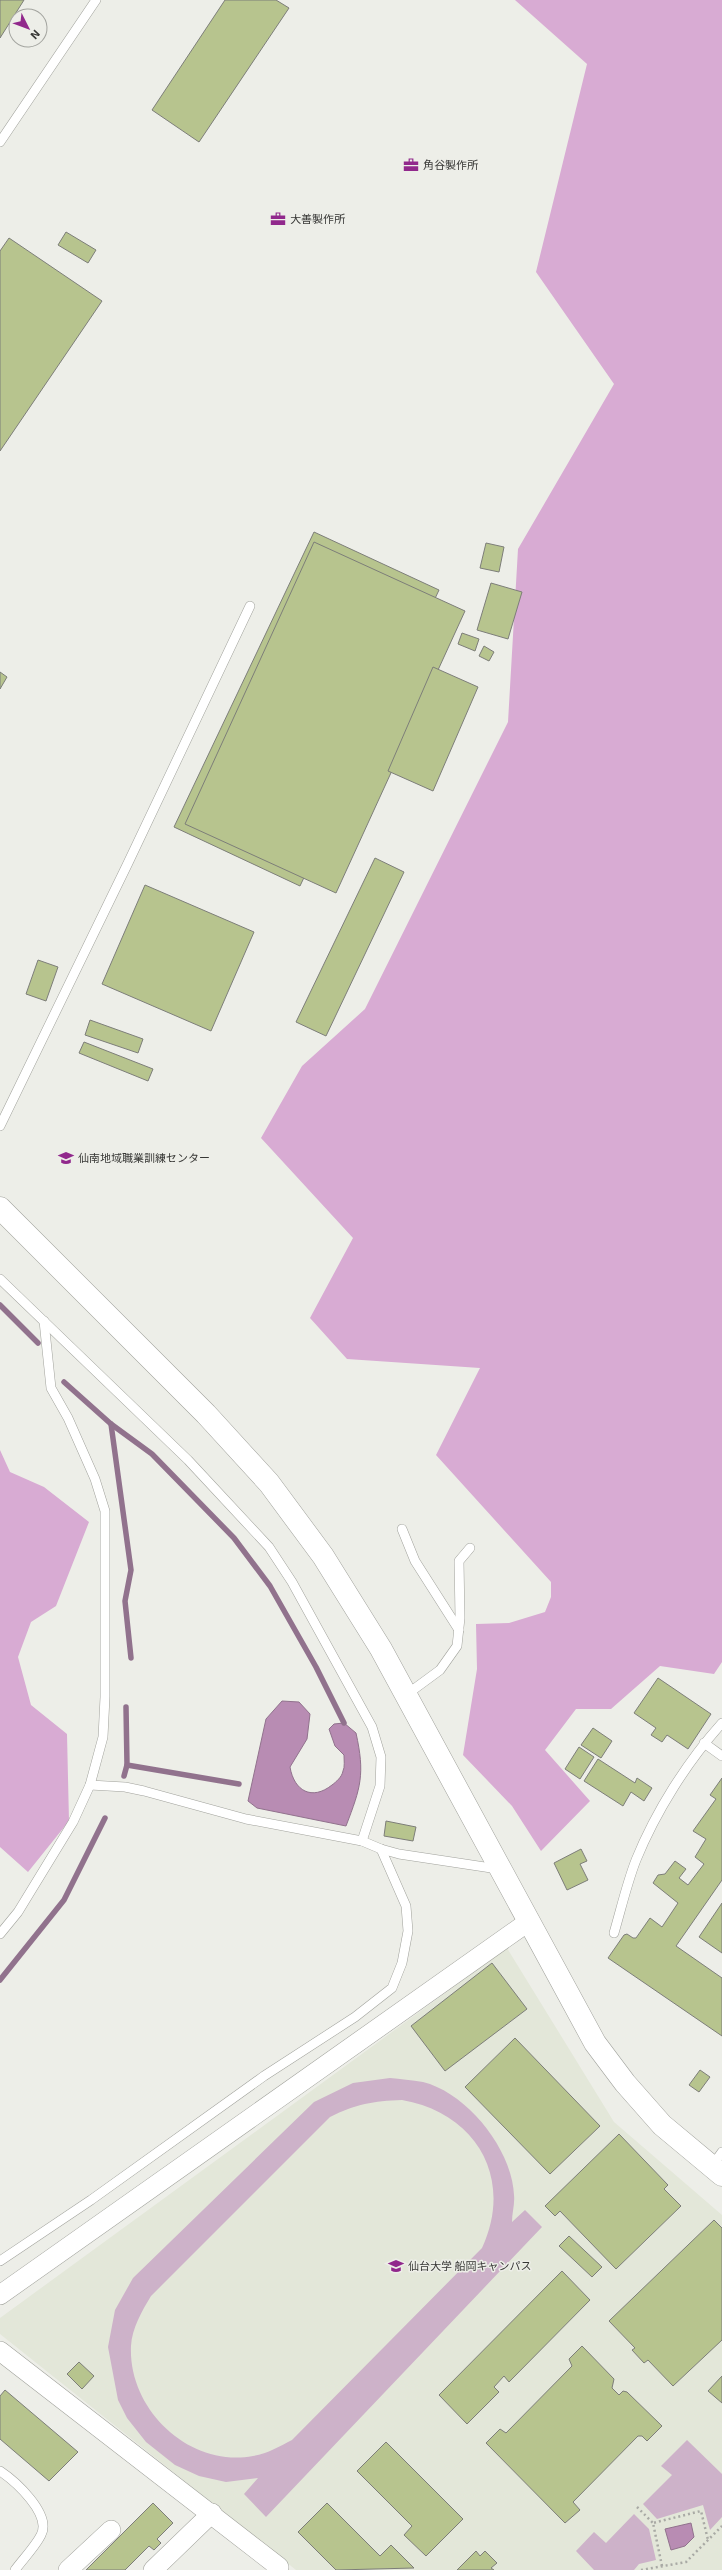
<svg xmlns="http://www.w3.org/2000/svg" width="722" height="2570" viewBox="0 0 722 2570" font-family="'Exo 2','Noto Sans JP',sans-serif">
	<rect width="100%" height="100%" fill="#edeee8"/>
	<polygon fill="#e3e7d9" points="507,1948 614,2122 722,2215 722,2570 296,2570 0,2334 0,2318"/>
	<g fill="#cdb2c9" fill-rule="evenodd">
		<path d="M390 2078C400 2079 412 2080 423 2082 467 2093 512 2149 514 2195 515 2204 512 2213 512 2222L525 2210 542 2227 266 2517 244 2494 258 2478 226 2482 199 2476 175 2465 146 2442 127 2418 118 2400 108 2347 115 2310 133 2278 314 2102 353 2083ZM402 2100C477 2113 514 2179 482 2248L292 2440C280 2446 267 2454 253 2456 190 2468 128 2410 131 2346 132 2328 142 2311 151 2296L330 2117C356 2104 373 2101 402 2100Z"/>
		<polygon points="687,2440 722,2474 722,2517 710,2530 703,2505 657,2519 643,2504 672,2475 661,2466"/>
		<polygon points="634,2514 649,2529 656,2560 639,2564 634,2570 594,2570 576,2551 594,2532 606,2543"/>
	</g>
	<g fill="#d8abd3">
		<polygon points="515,0 722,0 722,1662 714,1674 660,1666 611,1709 576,1709 545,1750 590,1801 541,1851 512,1806 463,1755 477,1669 476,1624 509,1623 545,1612 551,1597 551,1582 436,1455 480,1368 347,1359 310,1318 353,1238 261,1138 302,1066 365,1009 508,722 518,549 614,384 536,272 587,64"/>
		<polygon points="0,1450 10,1472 44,1487 89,1522 56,1606 31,1622 18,1657 31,1705 67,1734 69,1821 28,1872 0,1847"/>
	</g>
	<g fill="#b88cb3" stroke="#91728d">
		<path d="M282 1701 299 1702 310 1714 307 1739 290 1767C294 1791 312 1801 332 1785 336 1782 342 1777 343 1771 345 1767 344 1760 344 1755L335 1746 329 1729 334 1724 344 1723 356 1733C365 1774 361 1787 346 1826L257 1808 248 1801 266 1719Z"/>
		<polygon points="691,2523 694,2537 685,2546 671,2550 665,2529"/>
	</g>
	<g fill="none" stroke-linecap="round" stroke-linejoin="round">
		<g stroke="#91728d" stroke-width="5.5">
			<polyline points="0,1305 38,1343"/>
			<polyline points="64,1382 111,1424 152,1454 234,1538 270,1586 316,1667 344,1723"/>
			<polyline points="111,1424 131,1570 125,1601 131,1658"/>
			<polyline points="126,1707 127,1765 239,1784"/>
			<polyline points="124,1776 127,1765"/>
			<polyline points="0,1980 64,1900 105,1818"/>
		</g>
	</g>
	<g fill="#b7c48e" stroke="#7d7e79">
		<polygon points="0,0 24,0 0,38"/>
		<polygon points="225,0 276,0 289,8 199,142 152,110"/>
		<polygon points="66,232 96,250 88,263 58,245"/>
		<polygon points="9,238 102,301 0,451 0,251"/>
		<polygon points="314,532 439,590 300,886 174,827"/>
		<polygon points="314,542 465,611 336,893 185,824"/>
		<polygon points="486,543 504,547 499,572 480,568"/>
		<polygon points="491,583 522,592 508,639 477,630"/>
		<polygon points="462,633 479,639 475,651 458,644"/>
		<polygon points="484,646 494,652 489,661 479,656"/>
		<polygon points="433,667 478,687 433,791 388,771"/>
		<polygon points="0,672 7,677 0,689"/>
		<polygon points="375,858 404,872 326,1036 296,1022"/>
		<polygon points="145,885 254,932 211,1031 102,984"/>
		<polygon points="38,960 58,967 46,1001 26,994"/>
		<polygon points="90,1020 143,1039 138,1053 85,1035"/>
		<polygon points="84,1042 153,1069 148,1081 79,1053"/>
		<polygon points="658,1678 711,1714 688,1749 667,1735 662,1742 651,1735 656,1728 634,1713"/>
		<polygon points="593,1728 612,1741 601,1758 581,1745"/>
		<polygon points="579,1747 594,1757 580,1779 565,1769"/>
		<polygon points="598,1759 635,1783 637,1778 652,1788 644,1801 631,1792 623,1806 584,1781"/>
		<polygon points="722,1778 722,1880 676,1946 722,1978 722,2036 608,1958 624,1935 627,1934 633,1938 636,1938 650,1918 662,1927 678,1903 653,1883 658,1875 665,1874 675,1861 686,1869 679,1878 688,1885 704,1864 695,1857 706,1839 693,1831 716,1799 710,1795"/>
		<polygon points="386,1821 416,1827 413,1841 384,1836"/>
		<polygon points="581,1849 587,1861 580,1864 588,1880 567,1890 554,1863"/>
		<polygon points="722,1903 722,1953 699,1937"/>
		<polygon points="492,1963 527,2009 445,2071 411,2026"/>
		<polygon points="515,2038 600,2126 550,2174 465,2087"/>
		<polygon points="700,2070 710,2077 699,2092 689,2085"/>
		<polygon points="619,2134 668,2185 664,2189 681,2206 616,2269 560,2211 555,2216 545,2206"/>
		<polygon points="714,2220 722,2228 722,2340 673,2386 648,2360 644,2363 632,2350 635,2348 609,2321"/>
		<polygon points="569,2236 602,2267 592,2277 559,2246"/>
		<polygon points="562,2271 590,2300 509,2382 504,2376 494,2387 499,2392 467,2424 439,2395"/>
		<polygon points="582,2346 614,2379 612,2388 619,2395 623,2391 627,2392 662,2426 647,2441 642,2436 638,2436 573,2502 580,2510 565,2523 486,2443 500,2429 506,2433 572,2366 569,2359"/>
		<polygon points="79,2362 94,2376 82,2389 67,2374"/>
		<polygon points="722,2376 722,2403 708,2391"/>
		<polygon points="5,2390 78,2452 49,2481 0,2439 0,2396"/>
		<polygon points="386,2442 463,2519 426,2556 404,2535 412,2526 357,2471"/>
		<polygon points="153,2503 173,2523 157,2539 161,2543 154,2550 149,2546 125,2570 86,2570"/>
		<polygon points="327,2503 380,2556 391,2545 414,2568 336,2570 298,2532"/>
		<polygon points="476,2551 480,2556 485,2551 497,2563 491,2568 494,2570 457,2570"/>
	</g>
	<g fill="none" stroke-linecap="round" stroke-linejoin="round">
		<g stroke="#a1a29c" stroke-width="10">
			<g id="service">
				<polyline points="0,142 96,0"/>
				<polyline points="0,1126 128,863 250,606"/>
				<polyline points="0,1279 188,1460 269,1547 292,1582 372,1727 381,1757 380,1786 362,1841"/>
				<polyline points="402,1529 415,1561 459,1630"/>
				<polyline points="406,1695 440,1670 457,1646 460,1618 459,1561 470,1548"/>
				<polyline points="704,1743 722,1756"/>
				<polyline points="90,1785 125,1787 144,1791 246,1819 362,1841 381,1849 399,1854 498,1869"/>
				<path d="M614 1933C621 1909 627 1883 636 1860 656 1811 687 1762 722 1723"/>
				<polyline points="0,1934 18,1912 73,1822 90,1785 103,1737 105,1697 105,1511 95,1479 68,1418 51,1388 44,1321"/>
				<polyline points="712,2166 722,2152"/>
				<polyline points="0,2261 91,2200 264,2076 355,2017 392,1988 402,1963 408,1931 406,1906 381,1849"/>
				<path d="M0 2471C15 2481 52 2514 41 2535 35 2547 23 2559 15 2570"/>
			</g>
		</g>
		<g stroke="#a1a29c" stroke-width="20">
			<g id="minor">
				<polyline points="0,2295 528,1922"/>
				<polyline points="0,2351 279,2567 276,2570"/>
				<polyline points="68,2570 111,2530"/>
				<polyline points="153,2570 212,2513"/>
			</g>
		</g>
		<g stroke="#a1a29c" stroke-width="23">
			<polyline id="tertiary" points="0,1208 206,1414 269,1483 323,1556 381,1649 595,2043 625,2083 662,2125 722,2175"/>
		</g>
		<g stroke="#a9aaa5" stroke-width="2.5" stroke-dasharray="2 3" stroke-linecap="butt">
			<polyline points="637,2507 653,2523"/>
			<polyline points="662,2566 653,2523 701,2511 708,2540"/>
			<polyline points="641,2570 686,2562 722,2526"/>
		</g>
		<use href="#service" stroke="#fff" stroke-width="9"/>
		<use href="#minor" stroke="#fff" stroke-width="19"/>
		<use href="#tertiary" stroke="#fff" stroke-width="22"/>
	</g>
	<defs>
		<g id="office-bare" transform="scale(1.2)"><path d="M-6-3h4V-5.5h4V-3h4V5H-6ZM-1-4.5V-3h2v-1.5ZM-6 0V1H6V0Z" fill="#91288c" stroke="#edeee8" stroke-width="2.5" paint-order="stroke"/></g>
		<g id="school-bare" transform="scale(1.2)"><path d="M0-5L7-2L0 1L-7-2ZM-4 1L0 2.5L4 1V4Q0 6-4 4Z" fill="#91288c" stroke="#edeee8" stroke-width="2.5" paint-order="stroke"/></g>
		<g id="university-bare" transform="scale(1.2)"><path d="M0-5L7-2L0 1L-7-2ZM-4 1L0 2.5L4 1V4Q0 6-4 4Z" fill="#91288c" stroke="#edeee8" stroke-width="2.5" paint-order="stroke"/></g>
	</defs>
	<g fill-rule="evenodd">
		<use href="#office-bare" x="411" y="165"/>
		<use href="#office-bare" x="278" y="219"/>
		<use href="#school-bare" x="66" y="1158"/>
		<use href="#university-bare" x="396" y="2266"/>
	</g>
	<g text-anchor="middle" stroke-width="3" stroke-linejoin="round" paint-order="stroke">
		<g font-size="11" fill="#373735" stroke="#edeee8" text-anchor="start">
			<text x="423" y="169">角谷製作所</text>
			<text x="290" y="223">大善製作所</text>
			<text x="78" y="1162">仙南地域職業訓練センター</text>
			<text x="408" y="2270">仙台大学 船岡キャンパス</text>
		</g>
	</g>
	<g transform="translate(28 28) rotate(132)"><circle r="19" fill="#edeee8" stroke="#a4a5a0"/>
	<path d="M0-3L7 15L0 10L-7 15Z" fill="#91288c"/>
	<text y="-6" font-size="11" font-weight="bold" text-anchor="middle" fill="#373735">N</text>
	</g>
</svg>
